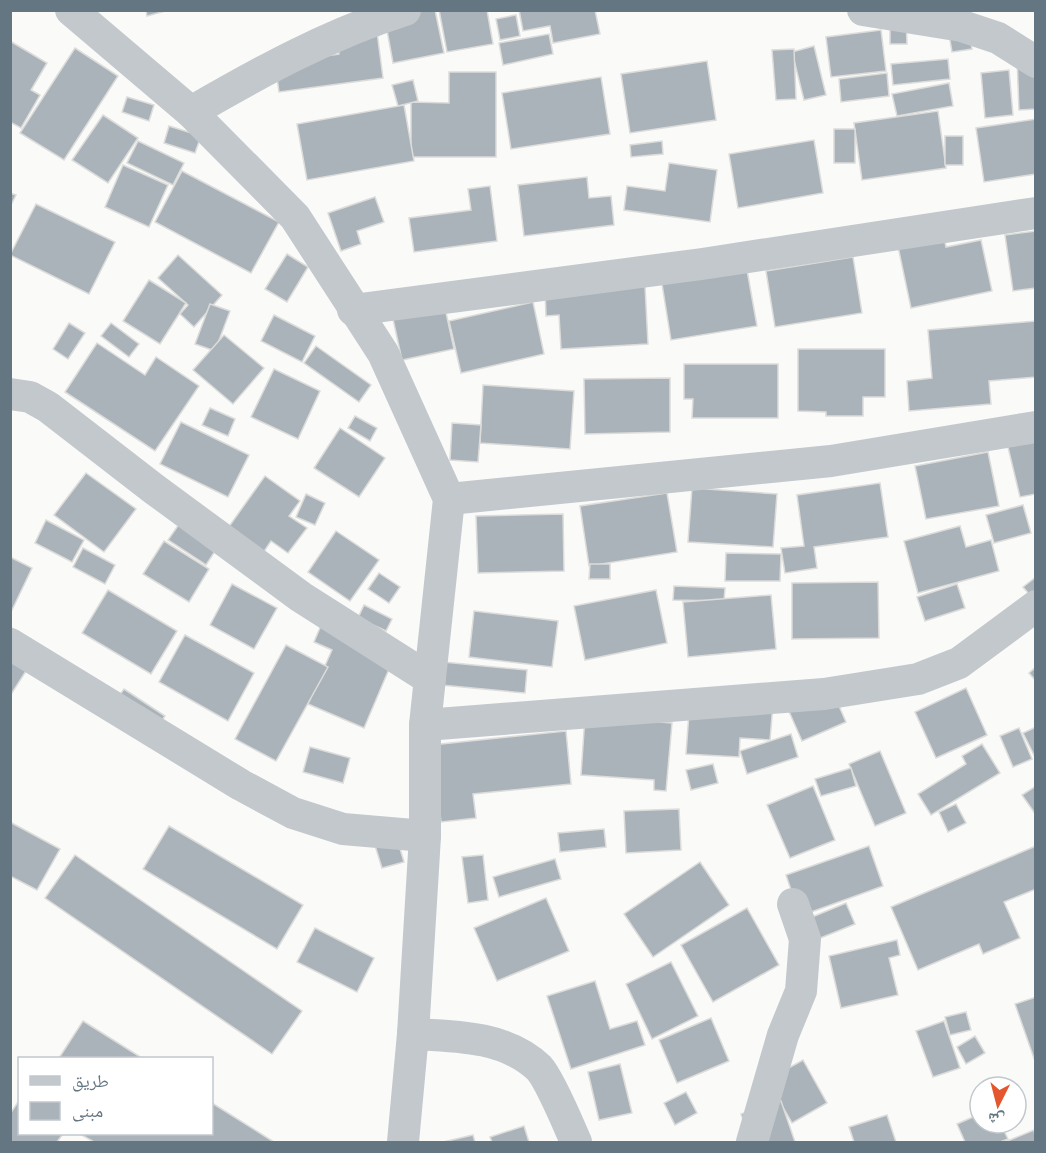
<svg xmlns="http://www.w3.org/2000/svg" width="1046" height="1153" viewBox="0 0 1046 1153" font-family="'Source Sans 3','Noto Naskh Arabic',sans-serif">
	<rect width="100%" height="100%" fill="#fafaf8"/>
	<g fill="#aab3b9" stroke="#dcdcda" stroke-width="1.5">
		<polygon points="146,10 169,10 147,16"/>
		<polygon points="400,10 435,10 444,53 393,63 384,14"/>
		<polygon points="439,10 487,10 493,44 447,52"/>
		<polygon points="519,10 595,10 600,34 553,43 550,26 523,31"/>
		<polygon points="516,15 520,36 500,40 496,19"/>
		<polygon points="906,19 907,44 890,44 890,20"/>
		<polygon points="967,20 972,49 952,52 947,23"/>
		<polygon points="881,30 886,71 831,77 826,37"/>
		<polygon points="377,32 383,78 279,92 275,63 339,54 337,37"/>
		<polygon points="549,34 553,54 503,65 499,43"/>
		<polygon points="10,41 47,63 31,90 40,95 21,128 10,122"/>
		<polygon points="814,46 826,95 804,100 792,52"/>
		<polygon points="75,48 118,76 64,160 20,133"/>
		<polygon points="794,49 796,99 776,100 772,50"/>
		<polygon points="1017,58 1036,58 1036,109 1019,110"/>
		<polygon points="948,59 950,79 893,85 891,64"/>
		<polygon points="707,61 716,120 630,133 621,74"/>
		<polygon points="1009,70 1013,115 985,118 981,73"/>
		<polygon points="449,72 496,72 496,157 411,157 411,102 449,103"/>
		<polygon points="887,73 889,96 841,102 839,79"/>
		<polygon points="601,77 610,134 511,149 502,93"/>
		<polygon points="413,80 418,101 398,106 392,85"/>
		<polygon points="949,83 953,106 897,116 892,94"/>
		<polygon points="127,97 154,105 149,121 122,112"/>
		<polygon points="404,105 414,161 307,180 297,124"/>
		<polygon points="938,111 946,168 862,180 854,123"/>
		<polygon points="103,115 138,138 108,183 72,160"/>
		<polygon points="1036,119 1036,174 984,182 976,128"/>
		<polygon points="169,126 201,136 195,153 164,143"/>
		<rect x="834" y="129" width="21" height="34"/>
		<rect x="945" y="136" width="18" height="29"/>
		<polygon points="814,140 823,193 738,208 729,154"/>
		<polygon points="138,141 184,163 173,185 127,163"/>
		<polygon points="662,141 663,154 631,157 630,145"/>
		<polygon points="669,163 717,170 710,222 624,210 627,186 665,191"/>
		<polygon points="123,165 168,185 149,227 105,207"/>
		<polygon points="182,171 279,222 251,273 155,222"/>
		<polygon points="587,177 589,198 611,196 614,225 524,236 518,185"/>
		<polygon points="490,186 497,241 414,252 409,218 471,210 468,189"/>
		<polygon points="10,193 16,195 10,207"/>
		<polygon points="375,197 384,222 357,231 361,244 341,251 328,213"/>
		<polygon points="36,204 115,242 89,294 10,255"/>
		<polygon points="942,227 946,247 981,240 992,291 911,308 896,237"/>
		<polygon points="1036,231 1036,288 1013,291 1005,235"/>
		<polygon points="287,254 308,267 287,302 265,289"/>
		<polygon points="178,255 222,295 194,327 180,314 188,305 158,278"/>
		<polygon points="853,257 862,313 775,327 766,271"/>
		<polygon points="747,270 757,326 671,340 662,284"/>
		<polygon points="149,280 186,303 160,344 123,321"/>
		<polygon points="645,286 648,344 561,349 559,315 546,316 545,291"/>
		<polygon points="443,299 454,349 402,360 391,310"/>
		<polygon points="533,302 544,354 461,373 449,321"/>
		<polygon points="210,304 230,311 215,351 195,344"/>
		<polygon points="274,315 315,336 302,362 261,341"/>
		<polygon points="1036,321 1036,377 989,381 991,404 909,411 907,381 932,378 928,330"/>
		<polygon points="69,323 85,333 68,359 53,349"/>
		<polygon points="111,323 139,344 129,357 101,336"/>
		<polygon points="224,335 264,368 233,404 193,370"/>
		<polygon points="97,343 145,375 156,357 199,386 155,451 65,392"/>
		<polygon points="316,346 371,385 359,402 304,363"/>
		<polygon points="798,349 885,349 885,397 863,397 863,416 826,416 826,412 798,411"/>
		<polygon points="684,364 778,364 778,418 692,418 693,399 684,399"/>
		<polygon points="274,369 320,391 298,439 251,417"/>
		<polygon points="670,378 670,432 585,434 584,379"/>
		<polygon points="483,385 574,391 570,449 480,443"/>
		<polygon points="210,408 235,419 228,436 202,425"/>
		<polygon points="1036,414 1036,494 1020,497 1007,443"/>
		<polygon points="355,416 377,428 370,441 348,428"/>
		<polygon points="181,422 249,455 228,497 160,464"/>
		<polygon points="452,423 481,425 478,462 450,460"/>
		<polygon points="340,428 385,458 359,497 314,468"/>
		<polygon points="988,452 999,506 926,519 915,466"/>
		<polygon points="86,473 136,509 104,552 54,515"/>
		<polygon points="265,476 300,501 289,516 307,528 288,553 271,541 263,553 228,528"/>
		<polygon points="880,483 888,537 814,547 817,568 785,573 781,548 804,546 797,495"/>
		<polygon points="692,488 777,494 773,547 688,542"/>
		<polygon points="667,493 677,552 589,566 580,506"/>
		<polygon points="306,494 325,503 315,525 296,517"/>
		<polygon points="1023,505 1031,533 994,543 986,515"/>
		<polygon points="563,514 564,571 478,573 476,516"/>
		<polygon points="46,520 84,540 72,562 35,543"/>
		<polygon points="182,520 219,545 206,565 168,540"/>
		<polygon points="960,526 966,547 991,540 999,571 918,593 904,541"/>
		<polygon points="336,531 379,560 350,601 308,572"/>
		<polygon points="164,541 209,569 189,602 143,574"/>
		<polygon points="83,548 115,565 105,584 73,567"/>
		<polygon points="726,553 781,554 780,581 725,581"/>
		<polygon points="10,557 32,568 12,610 10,609"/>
		<polygon points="590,564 610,564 610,579 589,579"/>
		<polygon points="379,573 400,587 389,603 368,589"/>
		<polygon points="1036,577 1036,602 1023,587"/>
		<polygon points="878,582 879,638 792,639 792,583"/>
		<polygon points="232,584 277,608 254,649 210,625"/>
		<polygon points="957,584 965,608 925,621 917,597"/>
		<polygon points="674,586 725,588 724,601 673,600"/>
		<polygon points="108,590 177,631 151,674 82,633"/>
		<polygon points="656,590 667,643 585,660 574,606"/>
		<polygon points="771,595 776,649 688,657 683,602"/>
		<polygon points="364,605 392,619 386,631 358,618"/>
		<polygon points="474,611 558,621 552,667 469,657"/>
		<polygon points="322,623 395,655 364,728 308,704 332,650 314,642"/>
		<polygon points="10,627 42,646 10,696"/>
		<polygon points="185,635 254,673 228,721 159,682"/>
		<polygon points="286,645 328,667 276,761 235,739"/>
		<polygon points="443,662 527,670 525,693 441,685"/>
		<polygon points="1036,667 1036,681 1029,673"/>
		<polygon points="828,681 846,722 802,741 784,700"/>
		<polygon points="966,688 987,735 936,758 915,712"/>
		<polygon points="124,689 165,716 152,735 110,708"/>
		<polygon points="690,699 773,704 770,740 740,738 739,757 686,754"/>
		<polygon points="585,716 672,723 666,791 654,790 654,780 581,775"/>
		<polygon points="1036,727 1036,759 1023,733"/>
		<polygon points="1019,728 1032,759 1013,767 1000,736"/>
		<polygon points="566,731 571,784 473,794 476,818 441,822 432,745"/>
		<polygon points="791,734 798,757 747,774 740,751"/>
		<polygon points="982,744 1000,773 931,815 918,794 966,764 962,756"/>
		<polygon points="310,747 350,758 343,783 303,772"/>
		<polygon points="880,751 906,813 875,826 849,764"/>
		<polygon points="713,764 718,783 691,790 686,770"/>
		<polygon points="851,768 856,786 821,796 815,779"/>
		<polygon points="813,786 835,840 790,858 767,805"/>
		<polygon points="1036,786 1036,815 1022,795"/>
		<polygon points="956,804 966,823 948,832 939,812"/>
		<polygon points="679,809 681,850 626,853 624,811"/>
		<polygon points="10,822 60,849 37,890 10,876"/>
		<polygon points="169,826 303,905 277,949 143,869"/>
		<polygon points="604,829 606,847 560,852 558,833"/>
		<polygon points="395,832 404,862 382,868 373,839"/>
		<polygon points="869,846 883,886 800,916 786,875"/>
		<polygon points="1036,846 1036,889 1004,902 1020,938 983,954 979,944 918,970 891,907"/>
		<polygon points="75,855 302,1011 272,1054 45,898"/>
		<polygon points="483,855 488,900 468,903 462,857"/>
		<polygon points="555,859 561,879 499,897 493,877"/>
		<polygon points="700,862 729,905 653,957 624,914"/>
		<polygon points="546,898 569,951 497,981 474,928"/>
		<polygon points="846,903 855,924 813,941 805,920"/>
		<polygon points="747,908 779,965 713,1002 681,945"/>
		<polygon points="315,928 374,958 357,992 297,962"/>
		<polygon points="897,940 900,955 889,958 898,995 841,1008 829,956"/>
		<polygon points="671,962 698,1016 652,1039 626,984"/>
		<polygon points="595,981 610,1029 637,1021 645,1045 571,1069 547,996"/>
		<polygon points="1036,997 1036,1064 1015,1004"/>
		<polygon points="966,1012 971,1030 950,1035 945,1017"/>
		<polygon points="711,1018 729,1061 677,1083 659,1040"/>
		<polygon points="83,1021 142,1058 59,1058"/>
		<polygon points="944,1021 960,1068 933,1077 916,1031"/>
		<polygon points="975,1036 985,1053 966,1064 957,1047"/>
		<polygon points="803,1060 827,1103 792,1123 767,1080"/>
		<polygon points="620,1064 632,1113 599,1120 588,1072"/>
		<polygon points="686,1092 697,1113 675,1125 664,1103"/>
		<polygon points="20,1099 20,1134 63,1134 57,1142 10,1142 10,1114"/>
		<polygon points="781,1101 795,1142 751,1142 741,1114"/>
		<polygon points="212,1103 274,1142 94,1142 80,1134 212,1134"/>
		<polygon points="980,1114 980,1123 1000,1123 1008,1139 1000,1142 965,1142 957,1124"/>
		<polygon points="887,1115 896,1142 854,1142 849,1127"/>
		<polygon points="524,1126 529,1142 492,1142 490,1137"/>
		<polygon points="1034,1130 1036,1142 1005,1142"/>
		<polygon points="473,1135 475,1142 443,1142"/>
	</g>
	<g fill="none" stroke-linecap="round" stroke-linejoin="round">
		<g stroke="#c3c8cc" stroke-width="32">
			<polyline points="71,10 191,112 295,217 383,353 449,499 425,725 425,836 413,1034 403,1142"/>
			<polyline points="863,10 962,26 998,38 1036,62"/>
			<path d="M191 112C260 72 329 34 405 10"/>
			<polyline points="353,310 702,264 1036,213"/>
			<polyline points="10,394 30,397 48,407 154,489 301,597 430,679"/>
			<polyline points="449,499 831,461 1036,427"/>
			<polyline points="10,644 241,785 293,813 343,829 425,836"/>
			<polyline points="425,725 824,694 918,679 959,663 1036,606"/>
			<path d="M413 1034C455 1036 506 1036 539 1068 550 1080 569 1126 576 1142"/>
			<polyline points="752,1142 783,1035 801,991 805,939 793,904"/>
		</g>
	</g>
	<rect width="1046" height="1153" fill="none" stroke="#657683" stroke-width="24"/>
	<rect x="18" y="1057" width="195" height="78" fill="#ffffff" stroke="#c1c8cd" stroke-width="1.5"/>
	<rect x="30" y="1076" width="30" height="9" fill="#c3c8cc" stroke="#c1c8cd" stroke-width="1.5"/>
	<text x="72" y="1087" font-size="18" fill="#657683">طريق</text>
	<rect x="30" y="1102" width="30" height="18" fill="#aab3b9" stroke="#c1c8cd" stroke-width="1.5"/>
	<text x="72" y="1117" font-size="18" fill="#657683">مبنى</text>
	<g transform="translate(998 1105) rotate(186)"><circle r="28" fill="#ffffff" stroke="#c1c8cd" stroke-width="1.5"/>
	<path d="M0-4.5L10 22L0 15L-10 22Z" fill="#e4572e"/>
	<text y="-9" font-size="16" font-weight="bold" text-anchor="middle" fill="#657683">ش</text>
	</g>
</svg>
